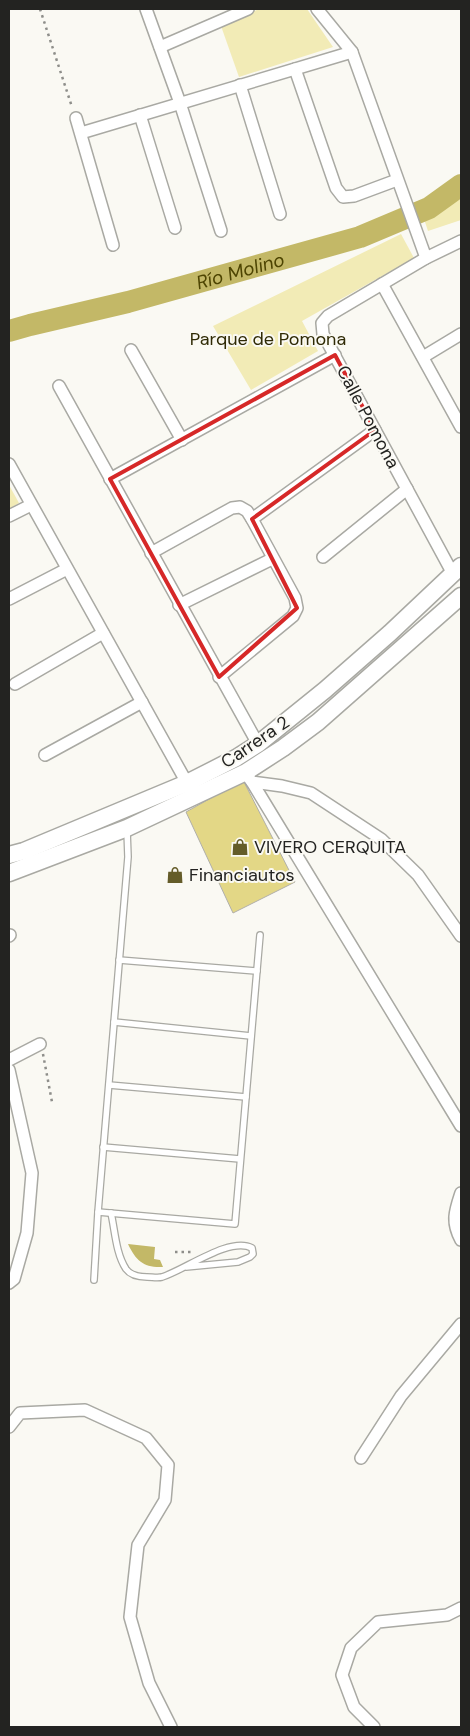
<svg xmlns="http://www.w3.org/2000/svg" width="470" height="1736" viewBox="0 0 470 1736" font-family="'DM Sans',sans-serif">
	<rect width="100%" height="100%" fill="#faf9f3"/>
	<g fill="#f2ebb6">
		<polygon points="259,9 307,9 333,47 239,77 221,26"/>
		<polygon points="461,199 461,220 428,231 423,216"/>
		<polygon points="401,234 414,258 302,321 318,351 251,390 213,326"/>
		<polygon points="9,485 19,503 9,509"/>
	</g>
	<path fill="#c3b867" d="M128 1244 155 1247 154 1259 160 1260 163 1267C144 1268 136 1261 128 1244Z"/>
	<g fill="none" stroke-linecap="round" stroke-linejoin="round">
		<path stroke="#c3b867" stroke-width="22" id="s1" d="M9 331 30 325 128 302 360 237 429 208 461 185"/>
	</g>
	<polygon fill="#e3d786" stroke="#b0afaa" points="243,780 295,882 233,913 186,812"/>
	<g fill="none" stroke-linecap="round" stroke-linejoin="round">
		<g stroke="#a9a9a3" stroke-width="8">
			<g id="lane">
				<polyline points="119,960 257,971"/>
				<polyline points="114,1022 251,1036"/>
				<polyline points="109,1085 246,1097"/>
				<polyline points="103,1147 240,1159"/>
				<polyline points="98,1212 235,1224 260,935"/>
				<path d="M111 1213C115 1231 116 1254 126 1269 131 1276 139 1277 147 1277 152 1277 158 1278 162 1277 185 1270 230 1236 252 1248L253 1254 250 1257 238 1262 186 1267"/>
				<polyline points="94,1280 98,1212 128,857 127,830"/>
			</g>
		</g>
		<g stroke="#a9a9a3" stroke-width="14">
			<g id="street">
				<polyline points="146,9 180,103 221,231"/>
				<polyline points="317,9 352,52 426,258"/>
				<polyline points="160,47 248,9"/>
				<polyline points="295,69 336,188 343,197 354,196 397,180"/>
				<polyline points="240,85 280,214"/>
				<polyline points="140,115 175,228"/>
				<polyline points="76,118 113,245"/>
				<polyline points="81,133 352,52"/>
				<polyline points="382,284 461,427"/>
				<polyline points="131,350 182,440"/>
				<polyline points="423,357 461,334"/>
				<polyline points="59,386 258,744"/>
				<polyline points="9,464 187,783"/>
				<polyline points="110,479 335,355"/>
				<polyline points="9,516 31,505"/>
				<polyline points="252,519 375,430"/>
				<polyline points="151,553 232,508 240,507 247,511 252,519 295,598 297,608 293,616 219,677"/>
				<polyline points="323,557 407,489"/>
				<polyline points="453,574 323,334 322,323 328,316 426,258 461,241"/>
				<polyline points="9,599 67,569"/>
				<polyline points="179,605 272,559"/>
				<polyline points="15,684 103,633"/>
				<polyline points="45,755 142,702"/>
				<polyline points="249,778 252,782 282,786 311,793 381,839 418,875 461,936"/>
				<polyline points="252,782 461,1126"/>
				<polyline points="9,936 10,935"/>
				<polyline points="9,1060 40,1044"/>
				<polyline points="9,1070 32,1173 27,1233 14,1279 9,1283"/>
				<path d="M461 1193C455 1211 451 1222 461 1240"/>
				<polyline points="9,1427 20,1413 85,1410 146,1438 168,1465 165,1500 138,1545 130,1617 149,1683 171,1727"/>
				<polyline points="361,1458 401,1396 461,1324"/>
				<polyline points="374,1727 354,1707 342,1675 351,1648 378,1622 447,1615 461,1608"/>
			</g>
		</g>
		<g stroke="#a9a9a3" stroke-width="19">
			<g id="secondary">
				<polyline points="9,855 24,851 187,783 236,758 258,744 325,690 390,633 461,566"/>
				<polyline points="9,873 127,828 246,772 283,748 318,722 461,596"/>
			</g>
		</g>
		<g stroke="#8e8e8a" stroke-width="2.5" stroke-dasharray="2.5 4" stroke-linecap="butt">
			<polyline points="40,9 72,107"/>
			<polyline points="43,1054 52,1102"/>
			<polyline points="175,1252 192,1252"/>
		</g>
		<use href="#lane" stroke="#fff" stroke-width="5.5"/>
		<use href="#street" stroke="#fff" stroke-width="11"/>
		<use href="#secondary" stroke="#fff" stroke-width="16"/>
	</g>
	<path fill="none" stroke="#d62828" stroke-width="4" stroke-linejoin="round" d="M335 355 375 430 252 519 297 608 219 677 110 479Z"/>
	<defs>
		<g id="shop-bare" transform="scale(1.35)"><path d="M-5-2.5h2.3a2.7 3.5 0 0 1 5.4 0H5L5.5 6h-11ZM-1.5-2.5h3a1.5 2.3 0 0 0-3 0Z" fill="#645c29" stroke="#faf9f3" stroke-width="2.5" paint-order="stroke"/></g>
	</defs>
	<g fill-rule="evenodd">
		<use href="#shop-bare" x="240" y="847"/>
		<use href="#shop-bare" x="175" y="875"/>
	</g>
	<g text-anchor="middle" stroke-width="4" stroke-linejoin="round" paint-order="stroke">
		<g font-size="18" fill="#2f2a05" stroke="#faf9f3">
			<text x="268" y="345">Parque de Pomona</text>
		</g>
		<g font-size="18" fill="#232321" stroke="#faf9f3">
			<text transform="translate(368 417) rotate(62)" y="6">Calle Pomona</text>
			<text transform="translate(255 742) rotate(-34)" y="6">Carrera 2</text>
		</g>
		<g font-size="18" fill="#232321" stroke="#faf9f3" text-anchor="start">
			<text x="254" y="853">VIVERO CERQUITA</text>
			<text x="189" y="881">Financiautos</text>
		</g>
		<g font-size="19" font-style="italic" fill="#4e4502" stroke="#faf9f3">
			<text dy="7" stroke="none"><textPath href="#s1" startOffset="239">Río Molino</textPath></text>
		</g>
	</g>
	<rect width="470" height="1736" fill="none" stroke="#232321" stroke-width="20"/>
</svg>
